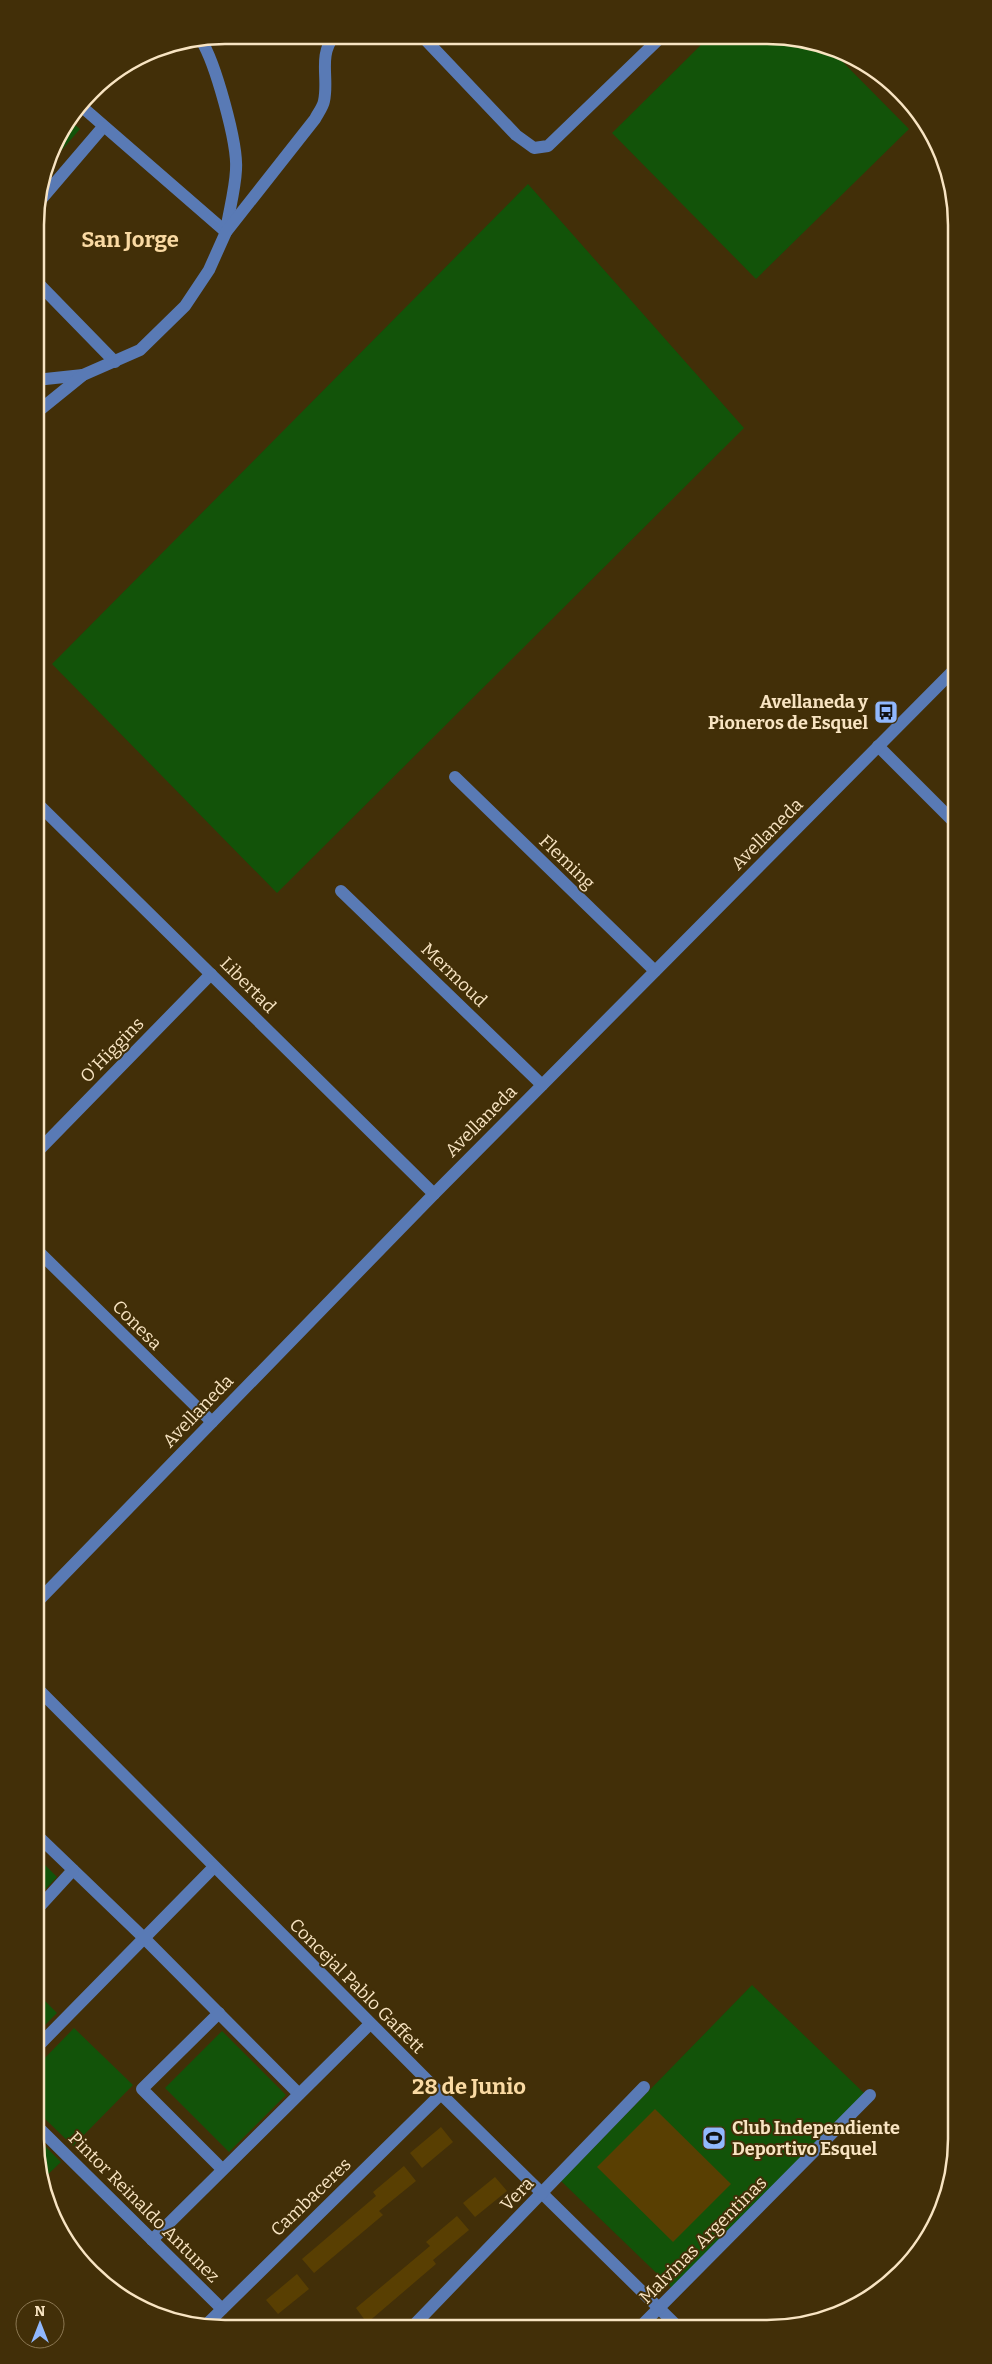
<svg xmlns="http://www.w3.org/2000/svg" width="992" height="2364" viewBox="0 0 992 2364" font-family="Bitter,serif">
	<rect width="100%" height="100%" fill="#422f08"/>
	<g fill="#125309">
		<polygon points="708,38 804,39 827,46 909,129 756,279 612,133"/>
		<polygon points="70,121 80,129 48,166 55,141"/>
		<polygon points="528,184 744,428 277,893 52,664"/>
		<polygon points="40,1860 57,1877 41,1894"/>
		<polygon points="752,1985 866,2095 675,2291 561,2181"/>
		<polygon points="41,1997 57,2013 41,2029"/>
		<polygon points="74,2028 133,2085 73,2146 41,2115 41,2062"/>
		<polygon points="222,2031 286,2095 229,2152 165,2088"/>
		<polygon points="41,2142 61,2162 41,2181"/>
	</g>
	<g fill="#593f02">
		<polygon points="655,2109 731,2184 673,2242 597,2167"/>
		<polygon points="441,2127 453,2142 422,2168 410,2153"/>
		<polygon points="404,2166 416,2181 379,2211 383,2215 314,2273 302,2259 376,2196 373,2192"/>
		<polygon points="495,2177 507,2191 475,2217 463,2203"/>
		<polygon points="457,2216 469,2230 433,2260 436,2264 367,2323 356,2308 430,2246 426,2242"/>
		<polygon points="297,2274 309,2289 278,2314 266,2300"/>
	</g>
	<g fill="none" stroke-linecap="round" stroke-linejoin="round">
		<g stroke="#597ab5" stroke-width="12">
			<polyline points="422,36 516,135 534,148 548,146 660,38"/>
			<path d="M201 40C215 62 238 143 236 170 235 190 229 211 226 231"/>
			<polyline points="81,106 226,232"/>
			<polyline points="38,203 103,127"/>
			<polyline points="36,281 115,362"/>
			<polyline points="36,380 83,375"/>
			<path d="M36 413 83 375 140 350 185 306 209 270 226 232 315 119C318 113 323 107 324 101 329 78 318 56 334 36"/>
			<polyline points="878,746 953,821"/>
			<polyline points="455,777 655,971"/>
			<polyline points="37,803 434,1194"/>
			<polyline points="341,891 542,1085"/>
			<polyline points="38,1151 211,974"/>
			<polyline points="39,1252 212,1422"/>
			<polyline points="40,1599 434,1194 952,672"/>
			<polyline points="40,1691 441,2094 674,2323"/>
			<polyline points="40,1838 144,1938 299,2094"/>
			<polyline points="41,1905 73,1870"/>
			<polyline points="219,2013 142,2089 222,2169"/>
			<polyline points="41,2043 214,1867"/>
			<polyline points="41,2130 222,2309"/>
			<polyline points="152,2240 370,2024"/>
			<polyline points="644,2323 870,2095"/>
			<polyline points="415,2324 644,2087"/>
			<polyline points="206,2325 441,2094"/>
		</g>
	</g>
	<defs>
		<g id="bus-square" transform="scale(1.25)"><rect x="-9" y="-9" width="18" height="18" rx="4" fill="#91b8fd" stroke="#422f08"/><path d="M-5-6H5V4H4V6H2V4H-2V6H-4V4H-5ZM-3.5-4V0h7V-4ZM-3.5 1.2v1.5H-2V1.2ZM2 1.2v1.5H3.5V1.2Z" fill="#111"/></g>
		<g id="stadium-square" transform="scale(1.25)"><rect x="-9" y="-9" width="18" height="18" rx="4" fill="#91b8fd" stroke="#422f08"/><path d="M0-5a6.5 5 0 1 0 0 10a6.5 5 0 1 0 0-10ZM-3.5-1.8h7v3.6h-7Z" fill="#111"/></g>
	</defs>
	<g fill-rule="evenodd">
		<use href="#bus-square" x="886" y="712"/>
		<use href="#stadium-square" x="714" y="2138"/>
	</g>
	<g text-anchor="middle" stroke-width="4" stroke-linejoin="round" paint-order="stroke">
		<g font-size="18" font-weight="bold" fill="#f8e4c2" stroke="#422f08" text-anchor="end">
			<text x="868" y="708">Avellaneda y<tspan x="868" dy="21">Pioneros de Esquel</tspan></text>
			<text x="732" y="2134" text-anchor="start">Club Independiente<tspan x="732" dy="21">Deportivo Esquel</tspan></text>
		</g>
		<g font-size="18" fill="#f8e4c2" stroke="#422f08">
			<text transform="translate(767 834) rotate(-45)" y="6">Avellaneda</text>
			<text transform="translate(567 862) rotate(44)" y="6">Fleming</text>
			<text transform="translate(454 975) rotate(44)" y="6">Mermoud</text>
			<text transform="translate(248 985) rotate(45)" y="6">Libertad</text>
			<text transform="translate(112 1050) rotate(-46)" y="6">O'Higgins</text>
			<text transform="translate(481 1121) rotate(-45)" y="6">Avellaneda</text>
			<text transform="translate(137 1325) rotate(45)" y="6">Conesa</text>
			<text transform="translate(198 1411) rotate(-46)" y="6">Avellaneda</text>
			<text transform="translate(357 1986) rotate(45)" y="6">Concejal Pablo Gaffett</text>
			<text transform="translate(517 2194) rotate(-46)" y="6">Vera</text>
			<text transform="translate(311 2197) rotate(-44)" y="6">Cambaceres</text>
			<text transform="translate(144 2207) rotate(45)" y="6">Pintor Reinaldo Antunez</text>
			<text transform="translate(703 2240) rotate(-45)" y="6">Malvinas Argentinas</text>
		</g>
		<g font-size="22" font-weight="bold" fill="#fadaa3" stroke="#422f08">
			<text x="130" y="247">San Jorge</text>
			<text x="469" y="2094">28 de Junio</text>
		</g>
	</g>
	<path d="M0 0H992V2364H0ZM225 44H767A181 181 0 0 1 948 225V2139A181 181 0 0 1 767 2320H225A181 181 0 0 1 44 2139V225A181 181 0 0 1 225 44Z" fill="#422f08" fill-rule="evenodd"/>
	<path fill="none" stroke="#f8e4c2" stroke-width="2.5" d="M225 44H767A181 181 0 0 1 948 225V2139A181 181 0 0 1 767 2320H225A181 181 0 0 1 44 2139V225A181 181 0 0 1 225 44Z"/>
	<g transform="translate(40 2324)"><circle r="24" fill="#422f08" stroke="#8b7752"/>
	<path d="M0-4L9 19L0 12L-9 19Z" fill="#91b8fd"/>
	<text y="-8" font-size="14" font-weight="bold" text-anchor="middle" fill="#f8e4c2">N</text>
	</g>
</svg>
